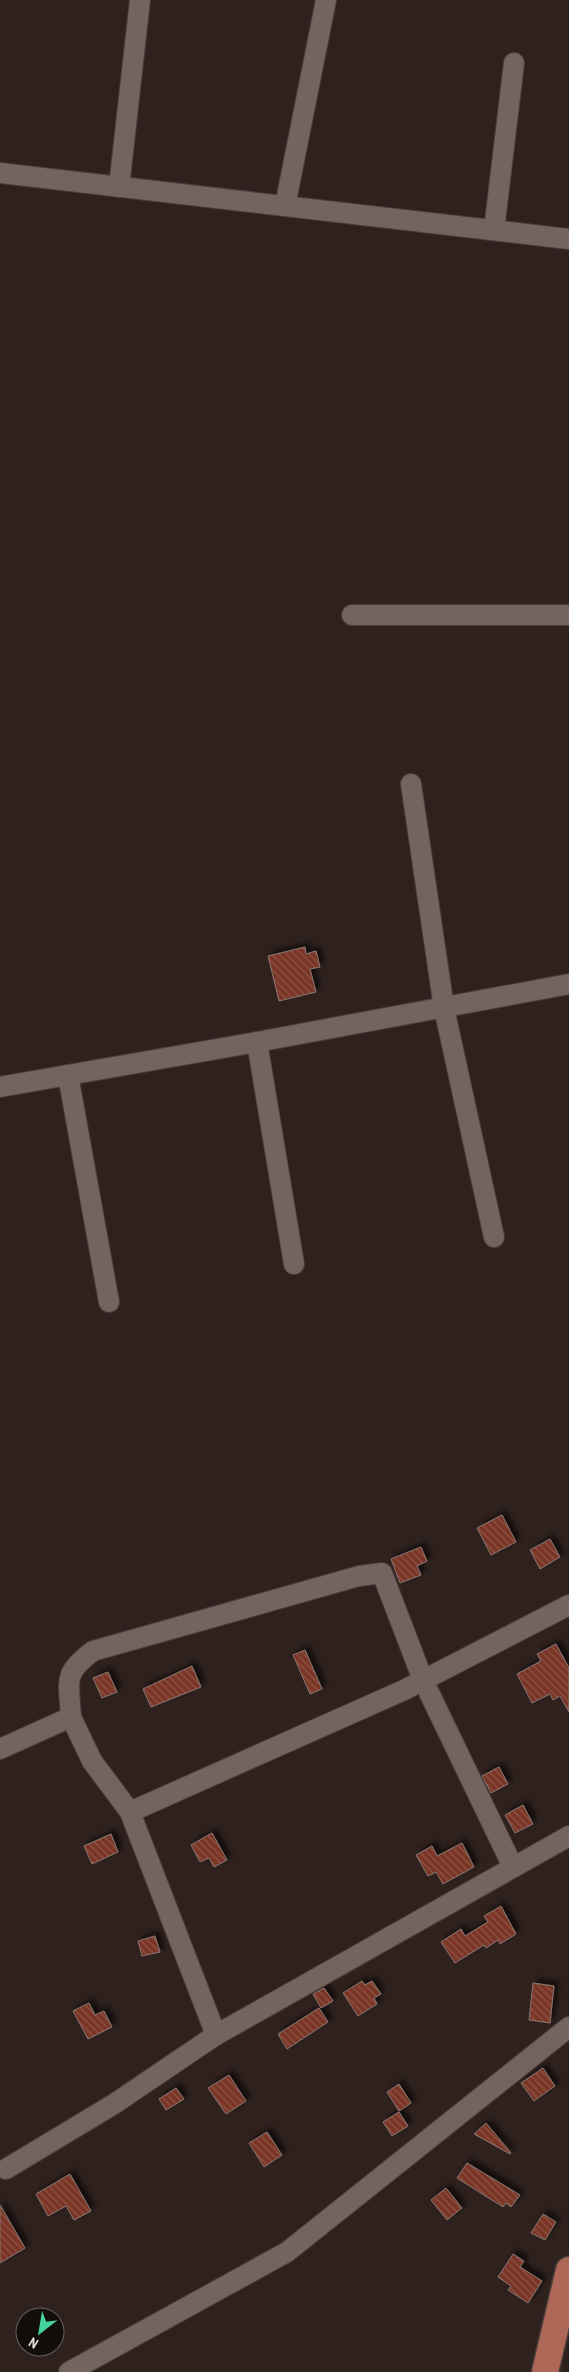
<svg xmlns="http://www.w3.org/2000/svg" width="569" height="2372" viewBox="0 0 569 2372" font-family="'Archivo Narrow',sans-serif">
	<defs>
		<pattern id="building-back-hatch" width="6" height="6" patternUnits="userSpaceOnUse" patternTransform="scale(1.25)"><rect width="6" height="6" fill="#7a3626"/><path d="M-1 5l2 2M0 0l6 6M5-1l2 2" fill="none" stroke="#8d5345"/></pattern>
		<filter id="shadow"><feDropShadow dx="4.5" dy="-4.5" stdDeviation="2.5" flood-color="#0009"/></filter>
	</defs>
	<rect width="100%" height="100%" fill="#2f221e"/>
	<g fill="url(#building-back-hatch)" stroke="#887773" filter="url(#shadow)">
		<polygon points="305,947 306,954 316,951 320,967 310,969 316,992 279,1001 268,956"/>
		<polygon points="502,1515 516,1542 491,1555 477,1528"/>
		<polygon points="550,1539 560,1557 540,1569 530,1550"/>
		<polygon points="421,1547 427,1561 417,1566 421,1575 400,1583 391,1559"/>
		<polygon points="556,1644 569,1668 569,1712 560,1696 553,1700 550,1694 532,1703 517,1674 541,1661 537,1654"/>
		<polygon points="305,1650 322,1689 310,1694 293,1655"/>
		<polygon points="192,1666 201,1687 151,1707 143,1689"/>
		<polygon points="108,1672 117,1692 102,1698 93,1678"/>
		<polygon points="499,1767 508,1784 491,1793 482,1776"/>
		<polygon points="523,1805 533,1824 515,1833 505,1815"/>
		<polygon points="212,1833 227,1860 214,1867 209,1858 200,1862 191,1845"/>
		<polygon points="111,1834 118,1852 92,1864 84,1846"/>
		<polygon points="462,1843 474,1867 443,1884 436,1872 428,1876 416,1855 432,1846 437,1856"/>
		<polygon points="501,1906 516,1934 500,1944 498,1940 486,1948 484,1945 455,1963 441,1942 461,1929 465,1936 488,1922 484,1916"/>
		<polygon points="155,1936 160,1952 142,1956 138,1941"/>
		<polygon points="362,1981 365,1985 372,1981 381,1994 374,1998 377,2004 358,2016 343,1993"/>
		<polygon points="533,1983 554,1986 550,2023 529,2020"/>
		<polygon points="324,1988 333,2001 321,2008 313,1994"/>
		<polygon points="89,2003 95,2015 104,2011 112,2027 88,2039 73,2011"/>
		<polygon points="319,2008 328,2022 287,2049 278,2034"/>
		<polygon points="543,2068 555,2086 534,2101 521,2083"/>
		<polygon points="229,2075 246,2101 226,2114 208,2088"/>
		<polygon points="399,2084 411,2103 399,2111 387,2092"/>
		<polygon points="176,2088 184,2099 166,2110 159,2099"/>
		<polygon points="399,2112 408,2126 392,2136 383,2122"/>
		<polygon points="486,2123 511,2153 510,2154 474,2134"/>
		<polygon points="267,2132 282,2155 264,2167 249,2143"/>
		<polygon points="467,2163 520,2195 511,2207 506,2203 503,2207 457,2178"/>
		<polygon points="70,2174 91,2211 74,2220 66,2206 48,2216 36,2194"/>
		<polygon points="446,2188 462,2208 447,2220 431,2200"/>
		<polygon points="0,2205 25,2248 0,2263"/>
		<polygon points="543,2214 556,2222 545,2240 531,2233"/>
		<polygon points="513,2254 524,2261 520,2267 542,2281 528,2303 508,2290 511,2286 498,2277"/>
	</g>
	<g fill="none" stroke-linecap="round" stroke-linejoin="round">
		<g stroke="#4a3e3c" stroke-width="22">
			<g id="minor">
				<polyline points="0,173 569,239"/>
				<polyline points="119,187 140,0"/>
				<polyline points="285,206 326,0"/>
				<polyline points="494,230 514,63"/>
				<polyline points="352,615 569,615"/>
				<polyline points="411,784 444,1008 494,1237"/>
				<polyline points="257,1042 294,1264"/>
				<polyline points="68,1075 109,1302"/>
				<polyline points="0,1087 257,1042 569,984"/>
				<path d="M71 1717C69 1681 62 1674 93 1651L359 1576 382 1573 423 1680 513 1867"/>
				<polyline points="0,1749 71,1717 92,1761 130,1812 216,2035"/>
				<polyline points="130,1812 404,1690 569,1605"/>
				<polyline points="6,2169 114,2104 216,2035 569,1836"/>
				<polyline points="69,2372 287,2252 569,2027"/>
			</g>
		</g>
		<g stroke="#4a3e3c" stroke-width="29">
			<polyline id="major" points="545,2372 569,2270"/>
		</g>
		<use href="#minor" stroke="#746460" stroke-width="20"/>
		<use href="#major" stroke="#ae6857" stroke-width="26"/>
	</g>
	<g transform="translate(40 2332) rotate(211)"><circle r="24" fill="#130d0b" stroke="#696260"/>
	<path d="M0-4L9 19L0 12L-9 19Z" fill="#46d49e"/>
	<text y="-8" font-size="14" font-weight="bold" text-anchor="middle" fill="#eae1df">N</text>
	</g>
</svg>
